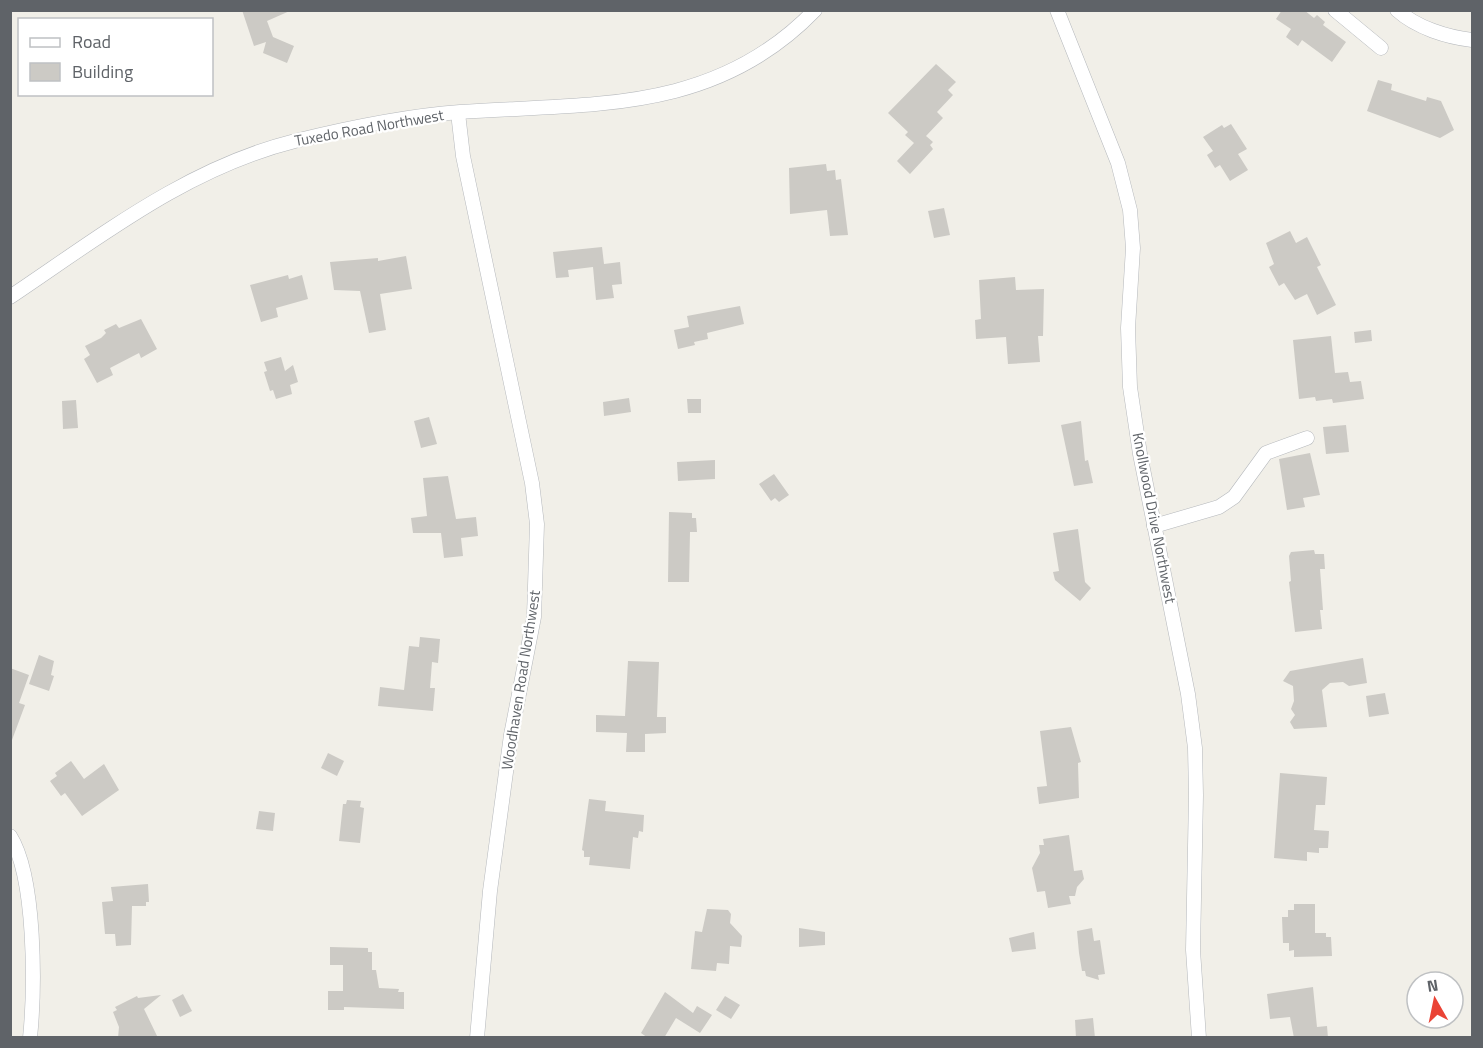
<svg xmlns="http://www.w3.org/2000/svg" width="1483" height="1048" viewBox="0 0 1483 1048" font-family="'Titillium Web',sans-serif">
	<rect width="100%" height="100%" fill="#f1efe8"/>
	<g fill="#cccac5">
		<polygon points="242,10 292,10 267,21 273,37 294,46 287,63 263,53 266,42 254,46"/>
		<polygon points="1282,10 1304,10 1314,18 1317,15 1325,22 1323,25 1346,42 1332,62 1302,40 1298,46 1286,37 1291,29 1276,19"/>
		<polygon points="936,64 956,82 948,90 953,95 937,112 943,118 926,136 933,142 930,145 933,149 910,174 897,161 914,143 905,135 908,132 888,113"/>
		<polygon points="1378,80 1392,84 1391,90 1426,101 1427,97 1441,101 1454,130 1440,138 1367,111"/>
		<polygon points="1231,124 1247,149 1238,154 1248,170 1230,181 1220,165 1215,168 1207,155 1213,151 1203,137 1222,125 1224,128"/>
		<polygon points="826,164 827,171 835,170 836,180 841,179 848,235 830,236 827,210 790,214 789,168"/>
		<polygon points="944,208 950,235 934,238 928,211"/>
		<polygon points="1290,231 1296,243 1307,237 1321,265 1317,267 1336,305 1317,315 1307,294 1295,300 1284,283 1279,286 1269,267 1274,264 1266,243"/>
		<polygon points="602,247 604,264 620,262 622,284 612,285 614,298 596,300 593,267 568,270 569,277 556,278 553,252"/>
		<polygon points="406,256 412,289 380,294 386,330 369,333 360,291 334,290 330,262 378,258 378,261"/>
		<polygon points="288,275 289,279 302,275 308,299 276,308 278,317 261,322 250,285"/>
		<polygon points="1015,277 1016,290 1044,289 1043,336 1038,336 1040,362 1008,364 1006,337 976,339 975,320 981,319 979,280"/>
		<polygon points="740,306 744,324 707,333 708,339 694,342 695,345 678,349 674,330 689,327 687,316"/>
		<polygon points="141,319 157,349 141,358 139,353 110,368 113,375 97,383 84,359 90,355 85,346 101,338 106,333 104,330 116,324 119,328"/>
		<polygon points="1371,330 1372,341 1355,343 1354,332"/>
		<polygon points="1331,336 1335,373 1348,372 1350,382 1361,381 1364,399 1333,403 1332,399 1316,401 1315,397 1299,399 1293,340"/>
		<polygon points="281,357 285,371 293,365 298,382 290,385 292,394 276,399 273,390 270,391 264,372 267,371 264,362"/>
		<polygon points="629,398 631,412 604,416 603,402"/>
		<polygon points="687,399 701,399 701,413 688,413"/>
		<polygon points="76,400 78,428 63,429 62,401"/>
		<polygon points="429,417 437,444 421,448 414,421"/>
		<polygon points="1081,421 1085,461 1088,460 1093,483 1074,486 1061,425"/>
		<polygon points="1346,425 1349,452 1326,454 1323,427"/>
		<polygon points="1310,453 1320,495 1303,498 1305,507 1287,510 1279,459"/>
		<polygon points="715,460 715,479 678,481 677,462"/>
		<polygon points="774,474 789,495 779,502 775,498 771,501 759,484"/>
		<polygon points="448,476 456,519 476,517 478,536 461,538 463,556 444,558 441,533 413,533 411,518 427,516 423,478"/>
		<polygon points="669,512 692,513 692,518 696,518 697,532 690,532 689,582 668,582"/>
		<polygon points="1078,529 1085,582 1091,588 1080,601 1055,580 1053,572 1059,571 1053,533"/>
		<polygon points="1314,550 1315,554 1324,554 1325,569 1320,569 1323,610 1320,610 1322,629 1295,632 1289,582 1291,581 1289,556 1291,552"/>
		<polygon points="420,637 440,639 438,663 432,662 430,688 435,688 433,711 378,706 380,687 404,690 409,646 419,647"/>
		<polygon points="39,655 54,661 51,675 54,676 49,691 29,684"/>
		<polygon points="1363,658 1367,683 1349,686 1343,682 1330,683 1322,690 1327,727 1294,729 1290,722 1295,715 1291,709 1294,701 1293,686 1283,681 1290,671"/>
		<polygon points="628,661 659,662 657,717 666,717 666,733 645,734 645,752 626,752 627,733 596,732 596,715 625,716"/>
		<polygon points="10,668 29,675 19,703 25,705 12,740"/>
		<polygon points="1385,693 1389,714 1369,717 1366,696"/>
		<polygon points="1071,727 1081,762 1078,763 1079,798 1039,804 1037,787 1047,786 1040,731"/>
		<polygon points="328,753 344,761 337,776 321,768"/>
		<polygon points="71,761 84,779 104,764 119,790 82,816 65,793 61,796 50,781 57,776 55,773"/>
		<polygon points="1280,773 1327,777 1325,805 1316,805 1314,830 1329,831 1328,848 1319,848 1319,853 1307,852 1307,861 1274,858"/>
		<polygon points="589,799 606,801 605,811 644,815 643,832 639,831 638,838 633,837 630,869 589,865 590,857 584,857 584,851 582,850"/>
		<polygon points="347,800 361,801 360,807 364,808 360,843 339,841 343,804 346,804"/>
		<polygon points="259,811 275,813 273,831 256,829"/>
		<polygon points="1069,835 1074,871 1082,870 1084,879 1077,887 1075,896 1069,896 1071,904 1048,908 1045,891 1037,892 1032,868 1040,853 1039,845 1044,845 1043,839"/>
		<polygon points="148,884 149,902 146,902 146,906 132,906 131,945 116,946 115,934 105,934 102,902 113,901 111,887"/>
		<polygon points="1294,904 1315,904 1315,933 1326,933 1326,937 1331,937 1332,956 1294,957 1294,950 1289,951 1289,943 1283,943 1282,917 1288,917 1288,910 1294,910"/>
		<polygon points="707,909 728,910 731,914 730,923 742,936 741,947 730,946 729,964 717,963 716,971 691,969 695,931 702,932"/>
		<polygon points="799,928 825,932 825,945 799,947"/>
		<polygon points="1092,928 1094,941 1100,940 1105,974 1098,975 1099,980 1086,976 1085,971 1082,971 1079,953 1077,931"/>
		<polygon points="1034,932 1036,949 1012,952 1009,938"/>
		<polygon points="330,947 368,948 368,952 372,952 372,970 376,970 379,988 399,989 398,992 404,992 404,1009 344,1007 344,1010 328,1010 328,991 343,991 343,965 330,965"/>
		<polygon points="1313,987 1317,1027 1327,1026 1328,1038 1294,1038 1290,1017 1270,1019 1267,994"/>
		<polygon points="665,992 693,1013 697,1006 712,1015 700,1033 676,1018 664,1038 648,1038 641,1033"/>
		<polygon points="183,994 192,1011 180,1017 172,1000"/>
		<polygon points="161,995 144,1009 158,1038 118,1038 119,1027 113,1012 117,1010 115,1007 137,996 138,998"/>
		<polygon points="725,996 740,1005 731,1019 716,1010"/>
		<polygon points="1093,1018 1095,1038 1076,1038 1075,1020"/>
	</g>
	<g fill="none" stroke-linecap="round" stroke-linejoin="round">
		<g stroke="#b5b8bc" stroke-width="15">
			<g id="minor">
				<polyline points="1057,10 1118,163 1130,210 1133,248 1128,328 1130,387 1140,454 1188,694 1195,748 1196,795 1193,950 1199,1038"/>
				<polyline points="1335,10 1381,48"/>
				<path d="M1397 10C1417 28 1447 37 1472 40"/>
				<polyline points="458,113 463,156 532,483 537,524 534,617 511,735 490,891 477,1038"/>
				<path d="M10 297C101 236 187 168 295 141 348 128 405 116 460 112 592 103 715 114 815 10"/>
				<polyline points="1154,526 1219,507 1234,497 1266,453 1307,438"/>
				<path d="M10 836C36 877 35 988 30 1038"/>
			</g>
		</g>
		<use href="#minor" stroke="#fff" stroke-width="14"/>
	</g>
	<g text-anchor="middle" stroke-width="4.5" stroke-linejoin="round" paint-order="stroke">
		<g font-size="15" fill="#5f6368" stroke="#fff">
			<text transform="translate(369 128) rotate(-10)" y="5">Tuxedo Road Northwest</text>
			<text transform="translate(1154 518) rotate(79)" y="5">Knollwood Drive Northwest</text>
			<text transform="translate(521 680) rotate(-81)" y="5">Woodhaven Road Northwest</text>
		</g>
	</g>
	<rect width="1483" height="1048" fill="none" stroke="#5f6368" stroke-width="24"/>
	<rect x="18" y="18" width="195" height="78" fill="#ffffff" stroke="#bfc1c3" stroke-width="1.5"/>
	<rect x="30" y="38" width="30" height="9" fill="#ffffff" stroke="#bfc1c3" stroke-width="1.5"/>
	<text x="72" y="48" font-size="18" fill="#5f6368">Road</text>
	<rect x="30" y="63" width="30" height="18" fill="#cccac5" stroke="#bfc1c3" stroke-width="1.5"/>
	<text x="72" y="78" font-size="18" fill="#5f6368">Building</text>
	<g transform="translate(1435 1000) rotate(351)"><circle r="28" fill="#ffffff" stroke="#bfc1c3" stroke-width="1.5"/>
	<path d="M0-4.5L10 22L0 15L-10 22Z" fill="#ea4335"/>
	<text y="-9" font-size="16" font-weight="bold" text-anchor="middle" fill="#5f6368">N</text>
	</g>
</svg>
